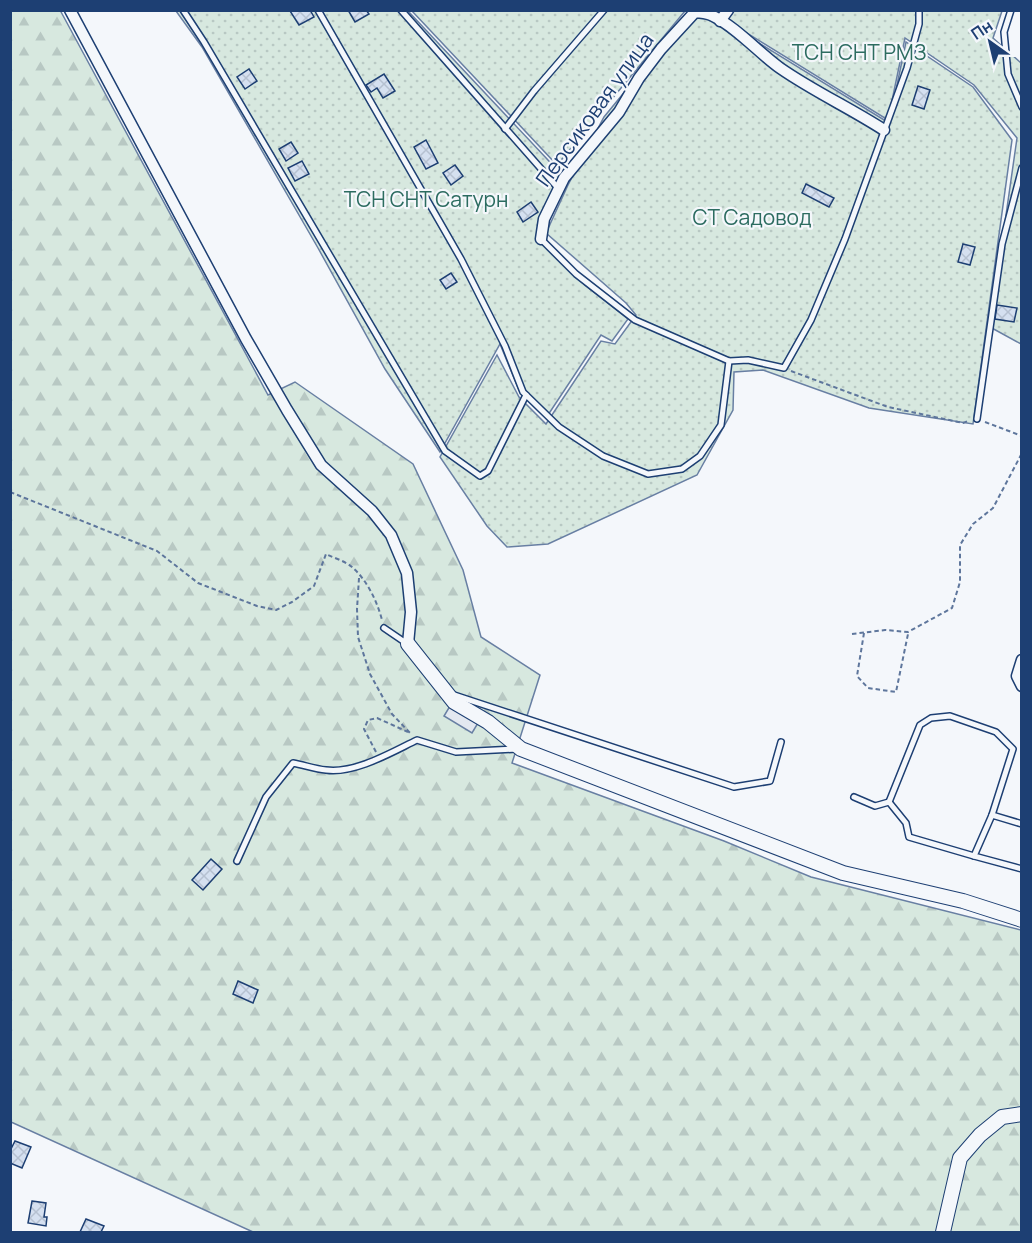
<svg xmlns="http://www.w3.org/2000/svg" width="1032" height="1243" viewBox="0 0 1032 1243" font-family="Manrope,sans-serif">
	<defs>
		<pattern id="grass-dots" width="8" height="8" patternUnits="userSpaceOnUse" patternTransform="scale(1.5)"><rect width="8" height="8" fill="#d7e8df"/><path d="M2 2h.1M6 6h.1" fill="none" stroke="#b8c8c3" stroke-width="1.8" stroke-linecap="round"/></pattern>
		<pattern id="forest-firs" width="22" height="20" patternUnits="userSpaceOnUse" patternTransform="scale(1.5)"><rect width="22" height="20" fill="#d7e8df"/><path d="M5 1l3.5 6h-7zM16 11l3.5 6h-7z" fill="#b8c8c3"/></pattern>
		<pattern id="building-cross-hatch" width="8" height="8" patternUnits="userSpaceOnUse" patternTransform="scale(1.5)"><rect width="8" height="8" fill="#d5e0f0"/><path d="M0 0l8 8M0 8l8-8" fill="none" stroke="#b6c1d1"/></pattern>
	</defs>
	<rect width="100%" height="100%" fill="#f4f7fb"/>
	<g fill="url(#grass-dots)" stroke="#687fa3" stroke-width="1.5">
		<polygon points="176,11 408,11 562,175 547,206 544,245 586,286 628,319 612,341 601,335 546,418 519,390 500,344 440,452 385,369 318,248 202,47"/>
		<polygon points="412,11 685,11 557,165"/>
		<polygon points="691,11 707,11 889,123 906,42 973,87 1012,140 973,424 869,408 763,370 734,372 733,410 697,475 548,544 507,547 487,526 440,457 497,355 519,397 546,424 601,341 615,344 636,315 626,303 546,233 568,185 604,117"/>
		<polygon points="711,11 1002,11 993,38 1021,63 1021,344 990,327 1017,138 974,85 905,38 888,120"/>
	</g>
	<polygon fill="url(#forest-firs)" stroke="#687fa3" stroke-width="1.5" points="60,10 268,395 295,382 413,464 463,570 481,637 540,675 512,763 724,841 811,877 1021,930 1021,1232 253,1232 11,1122 10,11"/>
	<polygon fill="#e3e8f0" stroke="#687fa3" stroke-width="1.5" points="450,706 478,723 472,733 444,716"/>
	<g fill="url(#building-cross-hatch)" stroke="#1d3f73" stroke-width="1.5">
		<polygon points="310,10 314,17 299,25 290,11"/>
		<polygon points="348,10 366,10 369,14 355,22"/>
		<polygon points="249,69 257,81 245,89 237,77"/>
		<polygon points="384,74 395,91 383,98 377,88 371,92 366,85"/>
		<polygon points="918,86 930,90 924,109 912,105"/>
		<polygon points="426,140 438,163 426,169 414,147"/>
		<polygon points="291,142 298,153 286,161 279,149"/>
		<polygon points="302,161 309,174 295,181 288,168"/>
		<polygon points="455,165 463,176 451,185 443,173"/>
		<polygon points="806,184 834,198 829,207 802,193"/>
		<polygon points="531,202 538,212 523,222 517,212"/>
		<polygon points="963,244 975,247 970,265 958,262"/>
		<polygon points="451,273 457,282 446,289 440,280"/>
		<polygon points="997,305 1017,308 1014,322 995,319"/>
		<polygon points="211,859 222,869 203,890 192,880"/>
		<polygon points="238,981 258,990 253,1003 233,994"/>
		<polygon points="15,1141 31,1147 22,1168 10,1163 10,1151"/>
		<polygon points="32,1201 46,1203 44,1217 47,1217 46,1226 28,1223"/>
		<polygon points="86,1219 104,1226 101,1232 80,1232"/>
	</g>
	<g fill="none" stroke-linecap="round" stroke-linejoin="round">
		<g stroke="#1d3f73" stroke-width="8">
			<g id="lane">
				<polyline points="183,10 204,42 445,451 480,476 488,471 526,395"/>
				<polyline points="318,10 461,259 505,346 523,392 559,427 603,456 648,474 682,469 700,456 721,425 729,361"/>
				<polyline points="401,10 558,188"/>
				<polyline points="1011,10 1004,32 1008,74 1022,107"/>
				<polyline points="505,129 534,91 604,10"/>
				<polyline points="541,239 576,274 635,320 729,361 748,360 784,368 811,320 845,239 907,68 919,24 919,10"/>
				<polyline points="977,419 1002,244 1022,168"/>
				<polyline points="384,628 406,643"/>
				<polyline points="451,694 734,787 770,781 781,742"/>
				<polyline points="854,797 875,806 889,802 906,823 909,837 974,856"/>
				<polyline points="889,802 920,725 931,718 950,716 996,732 1013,749 992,815"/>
				<polyline points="1022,824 992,815 974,856 1022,869"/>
				<path d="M237 861 266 797 293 763C304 765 315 769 326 770 355 774 392 752 417 740L456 752 517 749"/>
			</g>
		</g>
		<g stroke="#1d3f73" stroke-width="13">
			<g id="street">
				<polyline points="70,10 246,339 287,410 321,465 372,511 391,535 407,573 411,612 408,644"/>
				<polyline points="720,21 728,10"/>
				<path d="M541 239 544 219 564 178 619 112 639 78 661 49 695 12C701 13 708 13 713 16 736 27 759 53 780 68 813 91 850 108 884 130"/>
				<polyline points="1022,660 1017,676 1022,686"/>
			</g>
		</g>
		<g stroke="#1d3f73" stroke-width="16">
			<g id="secondary">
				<polyline points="408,644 454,702 488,722 521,749 843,873 963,901 1022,920"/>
				<polyline points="943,1232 960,1158 980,1135 1002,1117 1022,1114"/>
			</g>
		</g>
		<g stroke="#5e769c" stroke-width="2" stroke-dasharray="4.5 3" stroke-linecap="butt">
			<polyline points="791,371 888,407 963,423 968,421"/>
			<polyline points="985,422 1022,436"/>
			<path d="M10 492 157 551 198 583 257 606 276 610 292 602 314 586 326 554C334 558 345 561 352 567 367 580 377 601 382 620"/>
			<polyline points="359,578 357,609 358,637 370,674 392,714 411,734"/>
			<polyline points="864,633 857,676 868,688 896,692 908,634"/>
			<polyline points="852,634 885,630 908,632 952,608 960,582 960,545 973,524 993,508 1022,453"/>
			<polyline points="376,752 364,729 368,720 377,718 408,732"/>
		</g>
		<use href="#lane" stroke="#f4f7fb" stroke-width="5"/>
		<use href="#street" stroke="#f4f7fb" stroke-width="10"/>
		<use href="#secondary" stroke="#f4f7fb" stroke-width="14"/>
	</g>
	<g text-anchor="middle" stroke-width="4.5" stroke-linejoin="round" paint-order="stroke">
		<g font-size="21" fill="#2c6c60" stroke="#f4f7fb">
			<text x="859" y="60">ТСН СНТ РМЗ</text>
			<text x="426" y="207">ТСН СНТ Сатурн</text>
			<text x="752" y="225">СТ Садовод</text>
		</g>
		<g font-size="21" fill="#1d3f73" stroke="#f4f7fb">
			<text transform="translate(595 110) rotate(-54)" y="7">Персиковая улица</text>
		</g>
	</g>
	<rect width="1032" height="1243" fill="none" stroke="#1d3f73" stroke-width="24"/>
	<g transform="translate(990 42) rotate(326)" stroke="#f4f7fb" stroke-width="4.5" paint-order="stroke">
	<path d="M0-4.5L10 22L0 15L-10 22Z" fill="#1d3f73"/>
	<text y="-9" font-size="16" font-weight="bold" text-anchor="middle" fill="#1d3f73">Пн</text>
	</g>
</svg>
